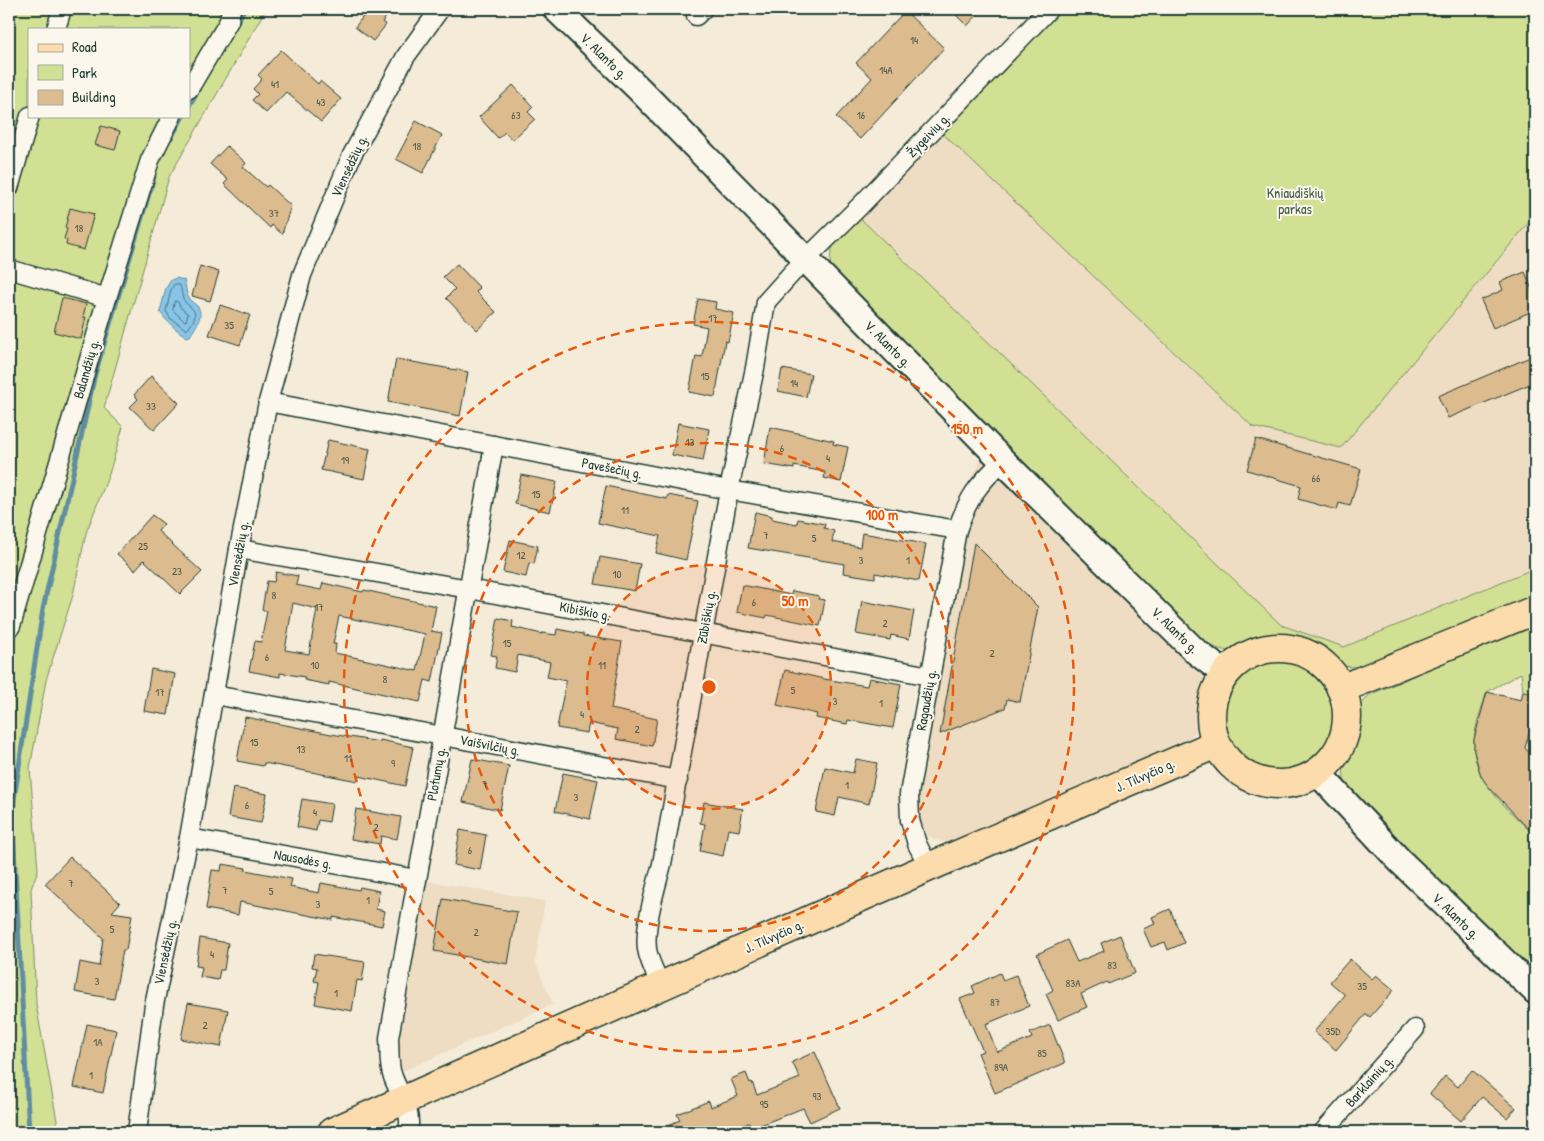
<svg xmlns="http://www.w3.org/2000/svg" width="1544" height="1141" viewBox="0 0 1544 1141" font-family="'Patrick Hand',sans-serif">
	<rect width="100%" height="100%" fill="#f5ebd9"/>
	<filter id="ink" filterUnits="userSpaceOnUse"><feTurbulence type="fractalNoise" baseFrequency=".02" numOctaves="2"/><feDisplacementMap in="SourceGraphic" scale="10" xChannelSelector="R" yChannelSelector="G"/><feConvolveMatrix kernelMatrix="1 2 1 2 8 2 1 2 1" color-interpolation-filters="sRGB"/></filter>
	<g filter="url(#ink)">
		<g fill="#eeddc3">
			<polygon points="941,132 1253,427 1341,447 1535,215 1535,568 1344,647 1281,625 861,219"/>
			<polygon points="984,454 1195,666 1205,680 1206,689 1204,718 1199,728 1192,736 1171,750 947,843 935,840 926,834 909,841 898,800 945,538 969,483"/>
			<polygon points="417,879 545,901 535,962 553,1004 392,1076"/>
		</g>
		<g fill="#d2e094" stroke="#788e64" fill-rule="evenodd">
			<path d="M9 9H266L169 177 104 408 123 427 109 474 86 533 73 595 46 680 30 768 38 870 31 889 36 1004 59 1132H9ZM29 29H189V116H29Z"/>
			<polygon points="1059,9 1535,9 1535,215 1341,448 1253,427 941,132"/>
			<path d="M861 219 1281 625 1344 647 1535 568V594L1372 664C1363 666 1354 668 1345 666 1326 663 1314 644 1290 641 1279 640 1267 641 1256 644 1244 648 1236 654 1223 650 1206 646 1195 635 1182 624L831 271C827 241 840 237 861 219Z"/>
			<path d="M1535 617V694L1523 691 1521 673 1487 692C1482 707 1475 725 1474 741 1471 782 1510 810 1535 836V991L1357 799 1344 781 1343 762 1352 737 1358 709 1369 695 1398 683Z"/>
			<circle cx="1279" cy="717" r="60"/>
		</g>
		<path fill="#88c4e8" stroke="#5e8ea0" d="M176 278 184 280C186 286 186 294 189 299 191 302 196 304 198 307 204 316 195 328 190 336L187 337C176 330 167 322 160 312L166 288 171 280Z"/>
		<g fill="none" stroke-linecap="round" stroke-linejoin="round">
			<g stroke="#49737c" stroke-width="1">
				<path d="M175 284 180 285C182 291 181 296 185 302 187 305 192 307 194 311 197 317 191 325 187 330L170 318 166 311 171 290Z"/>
				<polygon points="175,301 178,302 181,308 188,314 186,321 183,320 173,310"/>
			</g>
			<g stroke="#5e8ea0" stroke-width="5">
				<polyline points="236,24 244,9"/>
				<polyline points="189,106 198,90"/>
				<polyline points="171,138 183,116"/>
				<polyline points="29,1132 12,812 43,609 95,374 154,177"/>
			</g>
		</g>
		<g fill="#dcbb8f" stroke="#1f3d34" fill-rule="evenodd">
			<polygon points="369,9 393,9 382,22 386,25 373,41 355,27"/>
			<polygon points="950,9 983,9 967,26"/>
			<polygon points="905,11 944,48 860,139 836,117 872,78 856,63"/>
			<polygon points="281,50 318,84 320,81 341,99 321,122 286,92 266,113 252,100 258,94 253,89 262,79 258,75"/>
			<polygon points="513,85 533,107 528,112 535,119 512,140 505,132 498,138 479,117"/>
			<polygon points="416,121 442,135 423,173 396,159"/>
			<polygon points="101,126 120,131 115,150 95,145"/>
			<polygon points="227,146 246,163 243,167 266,187 268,185 291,206 282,234 272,225 270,228 224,184 228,180 210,164"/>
			<polygon points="70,208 94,214 84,250 66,245 67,240 64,239 67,229 65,228"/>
			<polygon points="457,264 480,288 476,292 496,312 477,330 446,298 455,289 443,277"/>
			<polygon points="200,266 219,272 210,301 192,296"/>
			<polygon points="1525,272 1535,297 1535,310 1493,328 1481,300 1503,290 1500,282"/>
			<polygon points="62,298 86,304 83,317 86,317 81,339 54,332"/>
			<polygon points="698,299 716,302 715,309 734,313 728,342 725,341 715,397 689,392 696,356 702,357 707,327 693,324"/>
			<polygon points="220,305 250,315 240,345 209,335"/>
			<polygon points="1535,355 1535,382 1448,418 1438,396"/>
			<polygon points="396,359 468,372 460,416 388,402"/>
			<polygon points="782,369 811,374 806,397 778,391"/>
			<polygon points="151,376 179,403 154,430 130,407 138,399 134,395"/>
			<polygon points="678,423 709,429 703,461 672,455"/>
			<polygon points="770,427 834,441 833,444 848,447 841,482 824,478 825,472 794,466 794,469 764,464"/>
			<polygon points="1256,439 1361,469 1350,506 1339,503 1337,510 1298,499 1301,486 1247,470"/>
			<polygon points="328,440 370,449 364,479 321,470"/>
			<polygon points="521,475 557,482 550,512 515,504"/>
			<polygon points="606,486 667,499 668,495 698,501 686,560 656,553 660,536 598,523"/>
			<polygon points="755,512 772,516 772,519 797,524 798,519 825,524 824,528 834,531 832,542 860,547 862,533 926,544 919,581 875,573 875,578 843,573 844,564 748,548"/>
			<polygon points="152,515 164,524 158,531 202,572 180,594 144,560 135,570 117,554"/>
			<polygon points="510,540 538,546 534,564 529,563 526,577 503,572"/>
			<polygon points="974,543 1038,607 1020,702 1007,699 1005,708 940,734"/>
			<polygon points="600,557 640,564 635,591 595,584"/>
			<path d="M276 572 298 576 296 585 321 590 323 583 363 592 364 590 436 606 431 631 442 633 432 682 425 680 420 702 329 682V685L304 680 305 677 280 673V677L249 671 255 641 261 642 267 611 262 610 267 581 274 582ZM293 603 317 609 309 654 285 650ZM339 616 425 634 417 671 335 653 336 644H333Z"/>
			<polygon points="742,585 791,595 792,591 819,596 818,599 825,600 820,626 767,615 766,618 737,612"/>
			<polygon points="862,601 914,611 909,639 891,635 890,640 856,634"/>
			<polygon points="498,618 513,621 512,627 542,634 542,633 556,635 557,629 583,634 583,636 622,642 611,709 657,719 652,746 616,739 618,729 589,723 587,733 557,728 566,681 547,677 550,662 518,655 515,672 495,668 497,656 491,655"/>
			<polygon points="151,669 175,674 168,715 144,711"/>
			<polygon points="785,670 824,679 867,686 869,678 901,684 893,728 848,720 847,724 816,718 817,714 777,705"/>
			<polygon points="1523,691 1535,694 1535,711 1525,748 1535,759 1535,836 1487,785 1481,776 1474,752 1474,739 1487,692 1521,700"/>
			<polygon points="245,717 331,734 380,742 380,740 413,747 405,786 359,776 358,781 264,763 263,766 237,761"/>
			<polygon points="472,759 509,766 500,810 463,802"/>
			<polygon points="856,759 877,763 869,804 839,797 835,816 816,812 825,767 853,773"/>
			<polygon points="563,773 598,780 590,819 555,811"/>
			<polygon points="233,788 267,794 261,823 228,817"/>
			<polygon points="302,799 332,804 329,822 318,820 316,831 297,827"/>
			<polygon points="704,802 743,809 739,831 728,829 723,856 700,851 705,824 700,823"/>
			<polygon points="356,809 401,817 397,839 381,836 380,844 351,839"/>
			<polygon points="460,830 486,835 480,870 454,865"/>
			<polygon points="70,857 120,903 112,912 132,915 126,950 123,950 114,999 75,992 80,962 99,966 103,938 45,884"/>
			<polygon points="222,864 246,868 245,870 292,879 290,887 319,893 321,883 359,890 360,887 379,891 376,909 385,911 382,926 333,917 333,920 240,902 238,915 206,909 212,870 221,871"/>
			<polygon points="443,899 517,912 508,964 434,951"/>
			<polygon points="1170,909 1184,943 1168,950 1165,942 1151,947 1143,929 1155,924 1152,917"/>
			<polygon points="1120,935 1135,973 1108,984 1107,982 1081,994 1087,1007 1058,1020 1046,994 1053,990 1037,954 1067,940 1077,962 1104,951 1101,943"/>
			<polygon points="200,938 228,943 224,970 220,970 218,980 200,977 202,967 196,966"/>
			<polygon points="314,954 365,962 362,981 357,980 352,1011 315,1004 319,982 314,981 317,968 312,967"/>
			<polygon points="1350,959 1372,979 1376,975 1394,990 1370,1017 1366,1014 1336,1050 1314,1032 1345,995 1330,982"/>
			<polygon points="1000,973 1003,980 1016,975 1029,1006 986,1024 997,1052 1032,1038 1030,1033 1050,1025 1065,1063 995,1093 978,1053 983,1051 960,999 975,993 972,986"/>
			<polygon points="188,1003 228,1010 221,1047 181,1039"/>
			<polygon points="87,1024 116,1030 103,1093 74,1087"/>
			<polygon points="815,1052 840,1108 810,1122 803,1108 751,1129 749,1123 726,1132 652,1132 680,1120 677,1114 709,1101 711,1107 738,1096 731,1079 746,1073 750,1083 752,1082 757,1095 800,1078 792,1062"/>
			<polygon points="1472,1070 1516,1108 1507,1118 1482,1097 1461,1121 1430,1094 1445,1076 1458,1087"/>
		</g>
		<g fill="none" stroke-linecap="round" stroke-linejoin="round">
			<g stroke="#1f3d34" stroke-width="21">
				<g id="minor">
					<polyline points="696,16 703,9"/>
					<polyline points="56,29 62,9"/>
					<polyline points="189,89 229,21 231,9"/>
					<polyline points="9,188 30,116"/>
					<polyline points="9,269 107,298"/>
					<polyline points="268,402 729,490 957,530"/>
					<polyline points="239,549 469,589 930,676"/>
					<polyline points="11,626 107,298 150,160 172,116"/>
					<polyline points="214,695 443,736 678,780"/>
					<polyline points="189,838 417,879"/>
					<path d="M929 867 917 844 910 820 909 794 957 530C968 498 978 484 1003 461"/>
					<path d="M661 986C656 974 649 962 647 949 644 925 656 887 662 864L703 634 729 490 755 368 766 302 792 273 860 206 1049 9"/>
					<polyline points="137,1132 154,1005 189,838 239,549 268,402 302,275 352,155 406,56 440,9"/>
					<path d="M408 1132C413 1111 400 1096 393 1077 388 1066 390 1050 389 1038L494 445"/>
					<polyline points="1323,1132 1415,1029"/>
				</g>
			</g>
			<g stroke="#1f3d34" stroke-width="29">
				<g id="secondary">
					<polyline points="556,9 639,89 1003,461 1194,650 1225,674"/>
					<polyline points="1317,772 1400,861 1535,991"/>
				</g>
			</g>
			<g stroke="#1f3d34" stroke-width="31">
				<g id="primary">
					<circle cx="1279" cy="716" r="68"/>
					<polyline points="1341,689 1535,610"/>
					<polyline points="332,1132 929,867 1216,744"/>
				</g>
			</g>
			<use href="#minor" stroke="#fbf7ec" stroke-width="18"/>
			<use href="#secondary" stroke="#fbf7ec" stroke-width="25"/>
			<use href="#primary" stroke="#fcdcac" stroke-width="28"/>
		</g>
	</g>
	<circle cx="709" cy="687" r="122" fill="#e8590c" fill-opacity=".12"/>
	<g fill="none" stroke="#e8590c" stroke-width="2.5" stroke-dasharray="9 6">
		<circle cx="709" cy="687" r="122"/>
		<circle cx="709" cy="687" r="244"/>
		<circle cx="709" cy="687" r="365"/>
	</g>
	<g text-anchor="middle" stroke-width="4" stroke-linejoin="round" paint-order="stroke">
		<g font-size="11" fill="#4e5c4b">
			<text x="914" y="44">14</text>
			<text x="886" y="74">14A</text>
			<text x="275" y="88">41</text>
			<text x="321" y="106">43</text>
			<text x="516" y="119">63</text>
			<text x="861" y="119">16</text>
			<text x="417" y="150">18</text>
			<text x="274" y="217">37</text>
			<text x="79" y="232">18</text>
			<text x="713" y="322">17</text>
			<text x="229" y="329">35</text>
			<text x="705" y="380">15</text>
			<text x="794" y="387">14</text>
			<text x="151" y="410">33</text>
			<text x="690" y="446">13</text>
			<text x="782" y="452">6</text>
			<text x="828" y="462">4</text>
			<text x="345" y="464">19</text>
			<text x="1316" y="482">66</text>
			<text x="536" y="498">15</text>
			<text x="625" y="514">11</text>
			<text x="766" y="539">7</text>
			<text x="814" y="542">5</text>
			<text x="143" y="550">25</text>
			<text x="521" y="559">12</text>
			<text x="861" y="564">3</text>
			<text x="908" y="564">1</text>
			<text x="177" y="575">23</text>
			<text x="617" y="578">10</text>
			<text x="274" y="599">8</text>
			<text x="754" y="606">6</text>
			<text x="319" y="611">17</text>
			<text x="885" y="627">2</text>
			<text x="507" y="647">15</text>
			<text x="992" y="657">2</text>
			<text x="267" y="661">6</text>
			<text x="315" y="669">10</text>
			<text x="602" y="669">11</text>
			<text x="385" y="683">8</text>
			<text x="793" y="694">5</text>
			<text x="160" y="696">17</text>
			<text x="835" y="705">3</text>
			<text x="881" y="707">1</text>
			<text x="582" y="718">4</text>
			<text x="637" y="733">2</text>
			<text x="254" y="746">15</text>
			<text x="301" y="753">13</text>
			<text x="348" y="762">11</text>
			<text x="393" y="767">9</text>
			<text x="485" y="788">7</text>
			<text x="847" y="789">1</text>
			<text x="576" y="801">3</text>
			<text x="247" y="809">6</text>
			<text x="315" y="816">4</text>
			<text x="376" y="831">2</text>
			<text x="470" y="854">6</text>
			<text x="71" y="887">7</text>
			<text x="225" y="894">7</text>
			<text x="271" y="895">5</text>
			<text x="368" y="904">1</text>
			<text x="318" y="908">3</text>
			<text x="112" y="933">5</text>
			<text x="476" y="936">2</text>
			<text x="212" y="958">4</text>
			<text x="1112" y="969">83</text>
			<text x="97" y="985">3</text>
			<text x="1073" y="987">83A</text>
			<text x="1362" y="990">35</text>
			<text x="336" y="997">1</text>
			<text x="995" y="1006">87</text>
			<text x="205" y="1029">2</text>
			<text x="1333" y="1035">35D</text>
			<text x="98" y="1046">1A</text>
			<text x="1042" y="1057">85</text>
			<text x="1001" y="1071">89A</text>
			<text x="91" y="1079">1</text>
			<text x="817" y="1100">93</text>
			<text x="764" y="1108">95</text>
		</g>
		<g font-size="14" fill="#1f3d34" stroke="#fbf7ec">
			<text transform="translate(604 56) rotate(44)" y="5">V. Alanto g.</text>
			<text transform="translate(928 135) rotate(-46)" y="5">Žygeivių g.</text>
			<text transform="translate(349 166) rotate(-65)" y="5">Viensėdžių g.</text>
			<text transform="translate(888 344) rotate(45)" y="5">V. Alanto g.</text>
			<text transform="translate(86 369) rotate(-74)" y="5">Balandžių g.</text>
			<text transform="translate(612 468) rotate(11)" y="5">Pavešečių g.</text>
			<text transform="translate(238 554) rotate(-80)" y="5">Viensėdžių g.</text>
			<text transform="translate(585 611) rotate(11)" y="5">Kibiškio g.</text>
			<text transform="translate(706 617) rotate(-80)" y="5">Zūbiškių g.</text>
			<text transform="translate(1175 630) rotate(44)" y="5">V. Alanto g.</text>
			<text transform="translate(926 700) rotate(-80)" y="5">Ragaudžių g.</text>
			<text transform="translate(490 745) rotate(11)" y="5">Vaišvilčių g.</text>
			<text transform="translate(436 774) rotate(-80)" y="5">Plotumų g.</text>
			<text transform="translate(1145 775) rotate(-24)" y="5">J. Tilvyčio g.</text>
			<text transform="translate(303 859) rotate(10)" y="5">Nausodės g.</text>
			<text transform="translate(1456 916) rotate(44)" y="5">V. Alanto g.</text>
			<text transform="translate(774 936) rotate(-24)" y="5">J. Tilvyčio g.</text>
			<text transform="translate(165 952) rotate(-78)" y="5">Viensėdžių g.</text>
			<text transform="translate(1369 1081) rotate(-48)" y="5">Barklainių g.</text>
		</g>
		<g font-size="14" fill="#435e47" stroke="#fbf7ec">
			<text x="1295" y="198">Kniaudiškių<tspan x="1295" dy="16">parkas</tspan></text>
		</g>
	</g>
	<circle cx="709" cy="687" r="8" fill="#e8590c" stroke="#fbf7ec" stroke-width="2.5"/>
	<g font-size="15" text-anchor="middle" font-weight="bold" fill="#e8590c" stroke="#fbf7ec" stroke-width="4" stroke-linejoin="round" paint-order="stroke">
		<text x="967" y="434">150 m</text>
		<text x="882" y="520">100 m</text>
		<text x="795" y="606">50 m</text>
	</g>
	<rect width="1544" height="1141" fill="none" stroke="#fbf7ec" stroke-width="30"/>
	<rect x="15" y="15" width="1514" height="1111" fill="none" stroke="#1f3d34" stroke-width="2" filter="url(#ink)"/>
	<rect x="28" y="28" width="162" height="90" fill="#fbf7ec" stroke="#a3ada2"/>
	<rect x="38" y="44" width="25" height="8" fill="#fcdcac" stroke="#a3ada2"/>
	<text x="72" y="52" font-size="15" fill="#1f3d34">Road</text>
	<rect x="38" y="65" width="25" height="15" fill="#d2e094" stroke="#a3ada2"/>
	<text x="72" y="78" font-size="15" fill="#1f3d34">Park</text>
	<rect x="38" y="90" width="25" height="15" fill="#dcbb8f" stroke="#a3ada2"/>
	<text x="72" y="102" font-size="15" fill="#1f3d34">Building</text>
</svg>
